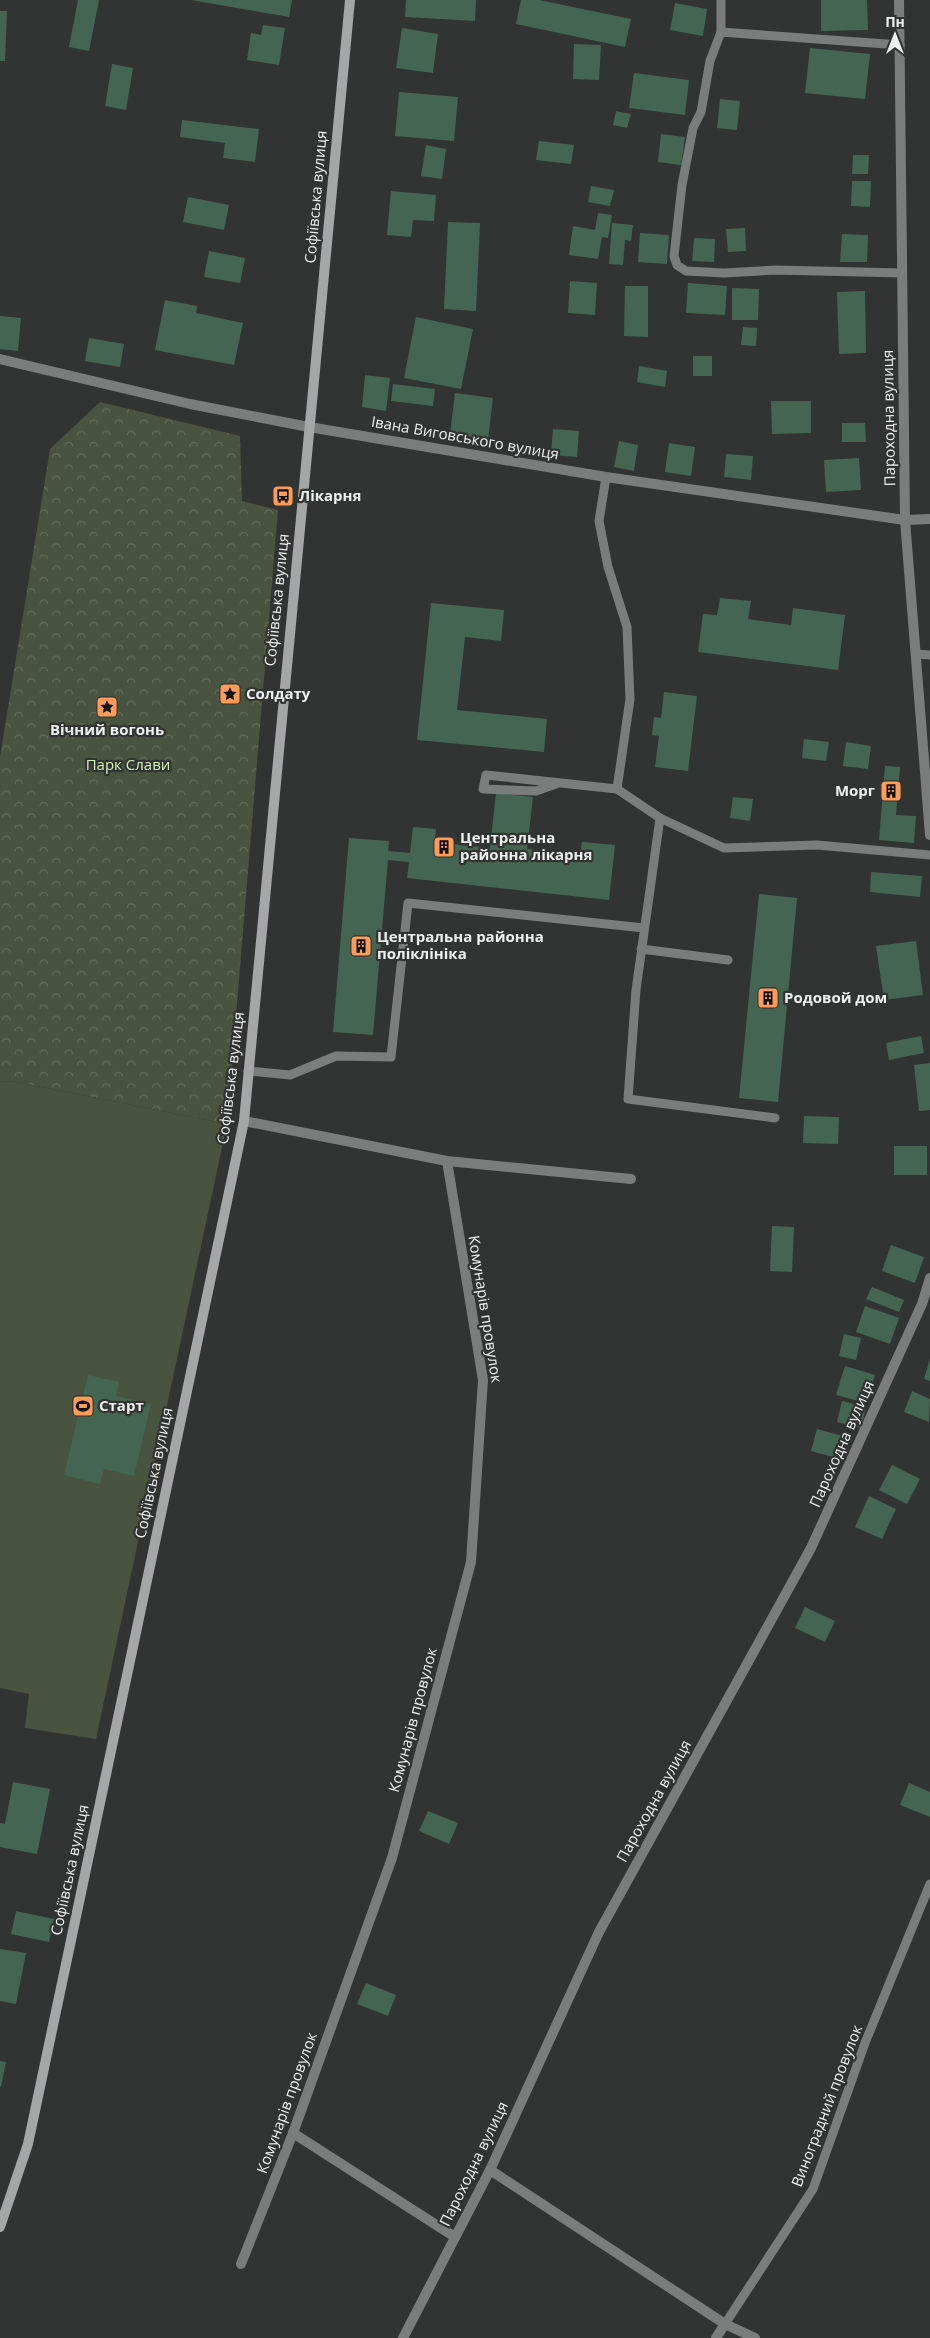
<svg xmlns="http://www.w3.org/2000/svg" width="930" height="2338" viewBox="0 0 930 2338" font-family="'Open Sans',sans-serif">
	<defs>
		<pattern id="park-crowns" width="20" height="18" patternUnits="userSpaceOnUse" patternTransform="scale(1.25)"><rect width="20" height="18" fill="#48543f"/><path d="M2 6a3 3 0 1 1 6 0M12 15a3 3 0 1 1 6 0" fill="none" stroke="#636d5b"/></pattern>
	</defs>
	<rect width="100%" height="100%" fill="#313433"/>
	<polygon fill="url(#park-crowns)" points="100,402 240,436 242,501 278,510 227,1124 17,1082 0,1081 0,757 50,449"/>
	<polygon fill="#48543f" points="0,1081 17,1082 227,1124 96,1739 25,1728 29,1694 0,1688"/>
	<g fill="#446551">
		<polygon points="78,0 99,0 89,51 69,47"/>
		<polygon points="191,0 292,0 289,17"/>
		<polygon points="406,0 476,0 475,21 405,17"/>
		<polygon points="521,0 539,0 631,19 625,47 516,24"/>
		<polygon points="821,0 867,0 868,30 821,31"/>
		<polygon points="675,3 707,9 703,36 670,30"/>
		<polygon points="0,11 7,11 5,61 0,61"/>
		<polygon points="263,25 285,28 279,65 247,60 251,33 261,35"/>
		<polygon points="402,28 438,34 433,73 396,68"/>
		<polygon points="574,44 601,45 599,80 573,79"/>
		<polygon points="810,48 870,54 865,99 805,93"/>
		<polygon points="112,64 133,68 126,110 105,106"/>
		<polygon points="634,73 689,80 685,115 629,108"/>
		<polygon points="399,92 458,97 454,141 395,136"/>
		<polygon points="720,99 740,101 737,130 717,128"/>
		<polygon points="616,111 631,114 627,128 613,125"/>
		<polygon points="182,120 259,129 255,162 223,158 225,143 180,137"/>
		<polygon points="661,134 685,137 681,165 658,162"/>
		<polygon points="539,141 574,145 571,164 536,160"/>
		<polygon points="426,145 446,149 442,179 421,176"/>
		<polygon points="853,155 869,155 868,174 852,174"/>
		<polygon points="852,181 871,181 870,207 851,206"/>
		<polygon points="591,186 614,190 610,206 588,202"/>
		<polygon points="391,191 436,195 434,221 413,220 411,237 387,235"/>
		<polygon points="188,197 229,205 224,230 183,222"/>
		<polygon points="598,213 612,215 608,238 602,237 598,259 569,255 573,226 595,230"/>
		<polygon points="448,222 480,223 476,311 444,309"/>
		<polygon points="612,223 633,225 631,241 625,240 623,265 609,264"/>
		<polygon points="745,228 746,251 728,252 726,229"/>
		<polygon points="640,233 669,235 667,264 638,262"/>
		<polygon points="842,234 868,235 867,262 840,262"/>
		<polygon points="694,238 715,239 714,262 692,261"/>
		<polygon points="209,251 245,258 240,283 204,277"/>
		<polygon points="570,281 597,283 595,315 568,313"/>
		<polygon points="688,283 727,286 725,315 686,313"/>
		<polygon points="625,286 648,286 648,337 624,336"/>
		<polygon points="732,288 759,289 758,320 732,320"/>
		<polygon points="865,291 866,353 839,354 837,292"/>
		<polygon points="165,300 197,306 196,313 243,323 234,365 155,350"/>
		<polygon points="0,316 21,318 18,351 0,349"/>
		<polygon points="416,317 473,329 461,389 404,378"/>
		<polygon points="743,327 757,328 756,346 741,345"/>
		<polygon points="89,338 124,344 120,367 85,361"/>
		<rect x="693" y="356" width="19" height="20"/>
		<polygon points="639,366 667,371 665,387 637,382"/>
		<polygon points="365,375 390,378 386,411 362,407"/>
		<polygon points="393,384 435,389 433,406 391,401"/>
		<polygon points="455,393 493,398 488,439 450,434"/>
		<polygon points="771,401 811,401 811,433 772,434"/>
		<polygon points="842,423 865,423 866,442 842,442"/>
		<polygon points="553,429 579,431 577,457 551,455"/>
		<polygon points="619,441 638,445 634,471 614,467"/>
		<polygon points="669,443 695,447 691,476 665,472"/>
		<polygon points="726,454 753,456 751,480 724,477"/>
		<polygon points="859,458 861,490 826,492 824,460"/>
		<polygon points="720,598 751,601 748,619 791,625 793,608 845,615 838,670 698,652 703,614 717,615"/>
		<polygon points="431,603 504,610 501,641 465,637 457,710 547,719 544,752 417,740"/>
		<polygon points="664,692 697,696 688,771 655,767 659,736 652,735 654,717 661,718"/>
		<polygon points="804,739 829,742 826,761 802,758"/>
		<polygon points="846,742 871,746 868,769 843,766"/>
		<polygon points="885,766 900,767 896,815 916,816 914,843 879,840"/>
		<polygon points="496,793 533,797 527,849 580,854 582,842 615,845 609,900 407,878 409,862 388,860 373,1035 333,1032 349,838 389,841 388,851 410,853 413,827 436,829 435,842 490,848"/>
		<polygon points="733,797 753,799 750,821 730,818"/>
		<polygon points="871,872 922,876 920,897 870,892"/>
		<polygon points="759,894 797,898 778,1102 739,1098"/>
		<polygon points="916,941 923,995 884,1000 876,946"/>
		<polygon points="921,1036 924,1053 889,1060 886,1043"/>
		<polygon points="930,1063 930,1110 919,1111 914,1065"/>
		<polygon points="804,1116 839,1117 838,1144 803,1143"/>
		<rect x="894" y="1146" width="33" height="29"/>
		<polygon points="772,1226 794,1227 792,1272 770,1271"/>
		<polygon points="891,1245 924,1257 915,1283 882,1271"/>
		<polygon points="872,1287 904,1300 899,1312 866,1299"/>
		<polygon points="865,1306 899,1318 890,1344 856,1332"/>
		<polygon points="844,1334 861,1338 856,1360 839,1356"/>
		<polygon points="930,1359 930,1381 924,1379"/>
		<polygon points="845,1366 875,1375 866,1403 836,1395"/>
		<polygon points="88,1375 119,1382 116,1396 151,1404 134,1476 104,1469 100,1484 64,1475"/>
		<polygon points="912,1391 930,1399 929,1422 904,1412"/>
		<polygon points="842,1401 866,1407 861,1428 837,1422"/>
		<polygon points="817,1429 846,1437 840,1459 811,1451"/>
		<polygon points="892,1465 920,1479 907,1504 879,1490"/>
		<polygon points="869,1496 896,1509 882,1539 855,1527"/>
		<polygon points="805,1607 835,1621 825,1642 795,1628"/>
		<polygon points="13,1782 50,1789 37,1854 0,1847 0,1823 5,1824"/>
		<polygon points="909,1783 930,1792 930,1817 900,1805"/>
		<polygon points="428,1811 458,1823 449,1844 419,1831"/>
		<polygon points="16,1911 54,1919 49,1942 11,1934"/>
		<polygon points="0,1949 26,1953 16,2004 0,2001"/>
		<polygon points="366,1983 396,1995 388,2016 357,2004"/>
		<polygon points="0,2061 6,2062 1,2087 0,2086"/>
	</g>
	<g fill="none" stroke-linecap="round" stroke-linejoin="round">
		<g stroke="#7b7d7d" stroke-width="9">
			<polyline points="721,0 721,32 710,61 701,112 693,128 682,185 674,256 677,265 686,271 724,273 775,270 902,273"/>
			<polyline points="721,32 900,45"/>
			<polyline points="606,477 599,521 608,567 627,627 630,699 617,789 660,818 724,848 817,845 930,855"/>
			<polyline points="916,654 930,655"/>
			<polyline points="556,784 536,791 483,789 486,775 617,789"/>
			<polyline points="660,818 636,990 628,1099 775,1118"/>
			<polyline points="641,949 728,960"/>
			<polyline points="248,1071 290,1075 336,1056 391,1057 408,903 644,928"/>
			<polyline points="725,2324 813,2189 865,2043 930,1884"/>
		</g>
		<g stroke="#7b7d7d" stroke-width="10">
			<polyline points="899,0 905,520 930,835"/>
			<polyline points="0,359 190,404 309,427 606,477 905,520 930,519"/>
			<polyline points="244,1121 447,1161 631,1179"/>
			<polyline points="293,2133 455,2237"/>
			<polyline points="490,2170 725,2324 755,2338"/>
			<polyline points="241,2264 293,2133 392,1858 471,1562 483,1380 447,1161"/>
			<polyline points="403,2338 490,2170 599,1932 811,1548 922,1304 930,1278"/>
			<polyline points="716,2338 725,2324"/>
		</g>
		<polyline stroke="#a4a7a7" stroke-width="10" points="0,2227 28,2144 244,1121 350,0"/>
	</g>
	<defs>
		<g id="bus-square" transform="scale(1.125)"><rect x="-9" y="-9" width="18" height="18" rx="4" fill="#fe9b58" stroke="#313433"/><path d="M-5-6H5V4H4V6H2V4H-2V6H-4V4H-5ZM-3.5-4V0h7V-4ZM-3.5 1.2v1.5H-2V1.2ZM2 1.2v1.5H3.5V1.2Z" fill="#111"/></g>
		<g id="sight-square" transform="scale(1.125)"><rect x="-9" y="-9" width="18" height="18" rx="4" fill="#fe9b58" stroke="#313433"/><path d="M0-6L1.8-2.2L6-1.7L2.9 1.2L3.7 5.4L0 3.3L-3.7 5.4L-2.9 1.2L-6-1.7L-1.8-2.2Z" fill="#111"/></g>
		<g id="building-square" transform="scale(1.125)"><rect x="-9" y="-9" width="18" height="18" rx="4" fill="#fe9b58" stroke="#313433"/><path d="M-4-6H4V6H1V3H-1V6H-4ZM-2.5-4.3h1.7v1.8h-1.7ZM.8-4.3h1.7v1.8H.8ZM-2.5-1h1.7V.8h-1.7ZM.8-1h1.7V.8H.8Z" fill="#111"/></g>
		<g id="stadium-square" transform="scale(1.125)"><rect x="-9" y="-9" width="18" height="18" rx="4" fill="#fe9b58" stroke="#313433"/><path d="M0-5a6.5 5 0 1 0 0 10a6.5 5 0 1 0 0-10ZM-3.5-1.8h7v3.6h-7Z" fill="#111"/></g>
	</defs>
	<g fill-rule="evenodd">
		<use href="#bus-square" x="283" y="496"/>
		<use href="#sight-square" x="230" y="694"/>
		<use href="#sight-square" x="107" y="707"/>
		<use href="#building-square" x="891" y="791"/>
		<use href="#building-square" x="444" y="847"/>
		<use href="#building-square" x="361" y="946"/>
		<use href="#building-square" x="768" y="998"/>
		<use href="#stadium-square" x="83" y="1406"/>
	</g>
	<g text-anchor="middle" stroke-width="4.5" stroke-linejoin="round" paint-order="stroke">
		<g font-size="15" fill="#eff1f1" stroke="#313433">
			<text transform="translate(316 197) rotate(-85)" y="5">Софіївська вулиця</text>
			<text transform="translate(889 418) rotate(-91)" y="5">Пароходна вулиця</text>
			<text transform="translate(465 438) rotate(10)" y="5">Івана Виговського вулиця</text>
			<text transform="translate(277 600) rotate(-84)" y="5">Софіївська вулиця</text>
			<text transform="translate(231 1078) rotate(-83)" y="5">Софіївська вулиця</text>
			<text transform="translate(485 1309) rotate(81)" y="5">Комунарів провулок</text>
			<text transform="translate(842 1444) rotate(-66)" y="5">Пароходна вулиця</text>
			<text transform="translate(154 1473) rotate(-78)" y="5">Софіївська вулиця</text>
			<text transform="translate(413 1720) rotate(-75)" y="5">Комунарів провулок</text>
			<text transform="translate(654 1801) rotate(-61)" y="5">Пароходна вулиця</text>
			<text transform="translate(70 1870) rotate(-78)" y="5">Софіївська вулиця</text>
			<text transform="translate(287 2103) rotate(-70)" y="5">Комунарів провулок</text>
			<text transform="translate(827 2106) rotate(-69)" y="5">Виноградний провулок</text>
			<text transform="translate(474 2164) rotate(-64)" y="5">Пароходна вулиця</text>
		</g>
		<g font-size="15" font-weight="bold" fill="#eff1f1" stroke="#313433" text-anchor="start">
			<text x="299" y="501">Лікарня</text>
			<text x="246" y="699">Солдату</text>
			<text x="107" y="735" text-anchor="middle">Вічний вогонь</text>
			<text x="875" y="796" text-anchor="end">Морг</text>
			<text x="460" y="843">Центральна<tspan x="460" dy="17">районна лікарня</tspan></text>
			<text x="377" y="942">Центральна районна<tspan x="377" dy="17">поліклініка</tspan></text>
			<text x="784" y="1003">Родовой дом</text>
			<text x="99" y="1411">Старт</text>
		</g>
		<g font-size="15" fill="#d1f0b7" stroke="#313433">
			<text x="128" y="770">Парк Слави</text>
		</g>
	</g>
	<g transform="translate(895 35)" stroke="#313433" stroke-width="4" paint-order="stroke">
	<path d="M0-4L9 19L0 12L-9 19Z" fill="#eff1f1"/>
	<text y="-8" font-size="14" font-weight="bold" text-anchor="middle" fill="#eff1f1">Пн</text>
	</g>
</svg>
